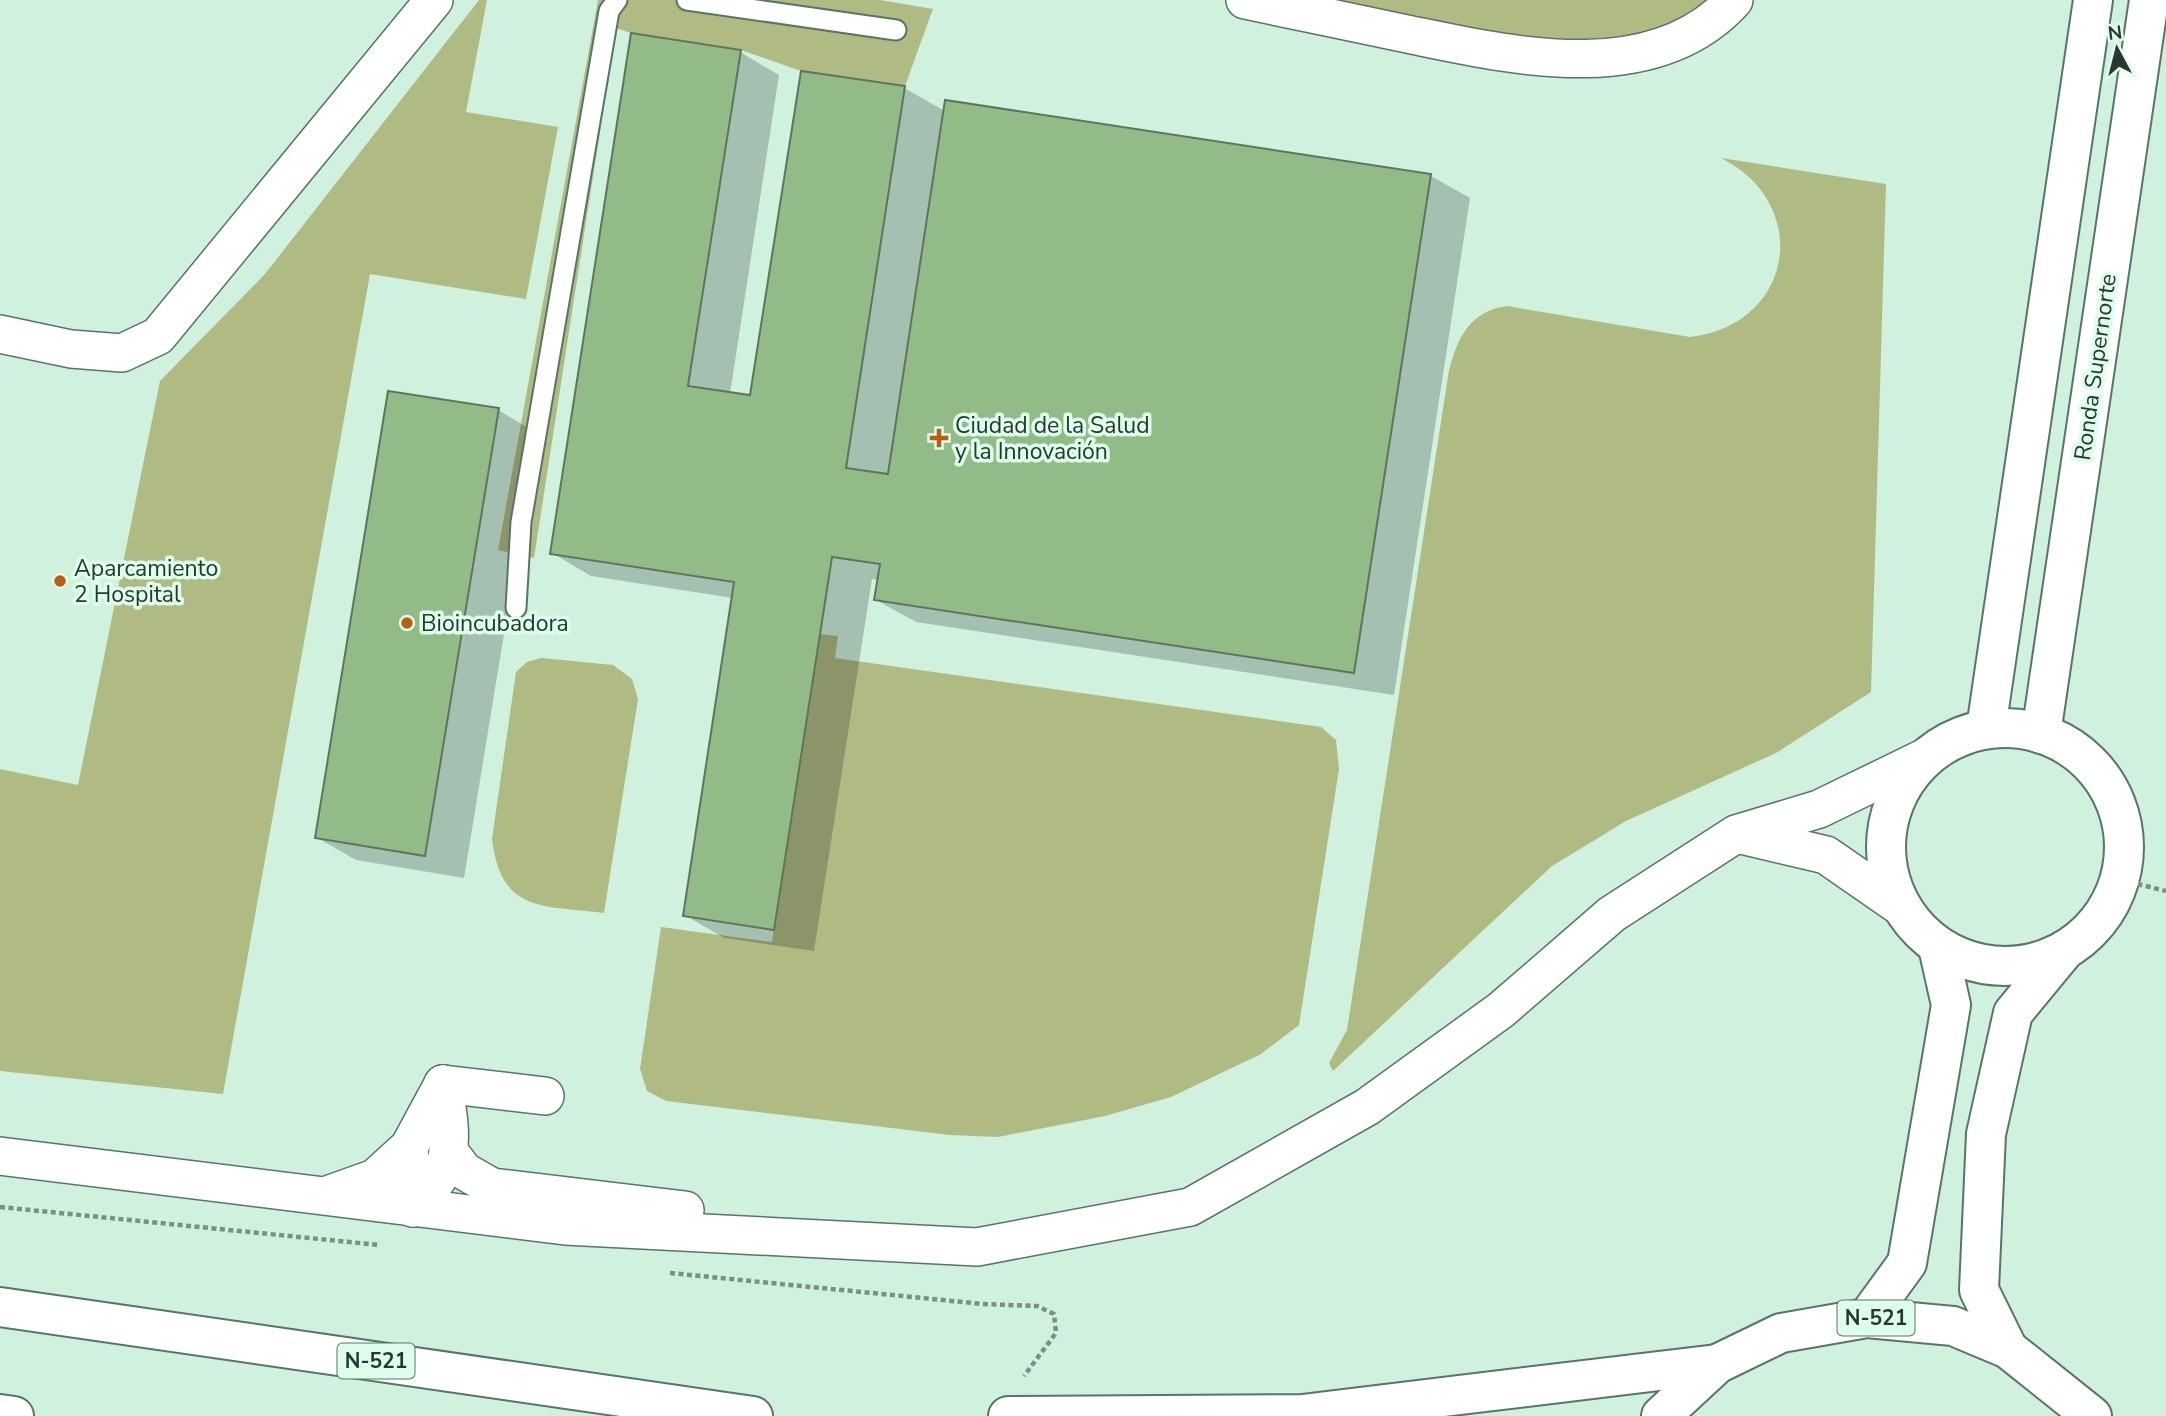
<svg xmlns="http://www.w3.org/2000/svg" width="2166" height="1416" viewBox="0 0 2166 1416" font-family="'Nunito Sans',sans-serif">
	<rect width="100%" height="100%" fill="#cff1de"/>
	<g fill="#b0bb84">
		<polygon points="479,0 487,0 466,112 558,127 526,299 370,274 223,1094 0,1071 0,769 78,785 160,381 265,274"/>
		<polygon points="598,0 880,0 933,9 905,86 801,71 741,50 631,33 616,28 534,558 498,550"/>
		<polygon points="1302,0 1708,0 1656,32 1606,44 1550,48"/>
		<path d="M1721 158 1886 184 1871 692 1776 753 1626 821 1552 866 1333 1071 1329 1063 1347 1030 1449 370C1458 337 1470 311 1507 306L1690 337C1794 325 1813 204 1721 158Z"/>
		<polygon points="820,634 838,636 835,658 1321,727 1336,740 1339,769 1299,1025 1261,1054 1171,1097 1105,1116 998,1137 950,1135 666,1101 647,1091 640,1069 661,927 772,942"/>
		<path d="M541 658 613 665 632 679 638 699 604 913C543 905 501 914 492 839L516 672 527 662Z"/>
	</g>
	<g fill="#0003">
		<polygon points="740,52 779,75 730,394 752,397 904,88 945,111 1431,176 1470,198 1394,695 916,622 876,600 879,580 872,579 814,951 724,938 685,915 733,598 591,576 552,553"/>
		<polygon points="498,410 537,433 464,878 356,860 316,837"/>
	</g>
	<g fill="#92bb88" stroke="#61745c" stroke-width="2">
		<polygon points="631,33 741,50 688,386 750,395 801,71 905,86 846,468 888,474 945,100 1431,174 1354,673 874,600 880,564 832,557 774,930 683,916 734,582 550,554"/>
		<polygon points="388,391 499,408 425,856 315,838"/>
	</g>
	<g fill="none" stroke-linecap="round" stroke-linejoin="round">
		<g stroke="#587566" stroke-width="23">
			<g id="lane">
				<polyline points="687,0 896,30"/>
				<polyline points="516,608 521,522 609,11 617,0"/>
			</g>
		</g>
		<g stroke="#587566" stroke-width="40">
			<g id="street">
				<path d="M1245 0C1299 11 1353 23 1407 34 1509 55 1653 90 1734 0"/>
				<polyline points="0,334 71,349 122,353 158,336 434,0"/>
				<polyline points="1737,834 1826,855 1901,907"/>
				<polyline points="443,1084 545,1096"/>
				<polyline points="448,1150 464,1171 492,1187 685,1210"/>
				<polyline points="0,1156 565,1226 977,1247 1190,1207 1367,1107 1501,1010 1612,914 1736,834 1819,809 1926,757"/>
				<polyline points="330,1194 375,1178 409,1147"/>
				<path d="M413 1208C457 1166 453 1140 443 1084"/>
				<polyline points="413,1208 409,1147 443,1084"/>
			</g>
		</g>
		<g stroke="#587566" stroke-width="42">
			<g id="primary">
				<circle cx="2005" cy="847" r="119"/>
				<polyline points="1986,729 2093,0"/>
				<polyline points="2041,734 2149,0"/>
				<polyline points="1867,1318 1907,1263 1951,1005 1938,947"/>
				<polyline points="2008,1349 1979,1290 1986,1134 2013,1013 2065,950"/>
			</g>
		</g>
		<g stroke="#587566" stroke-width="42">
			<g id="highway">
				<polyline points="0,1307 753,1416"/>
				<polyline points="0,1414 14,1416"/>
				<polyline points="1008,1416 1302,1414 1717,1364"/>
				<polyline points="1661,1416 1717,1364 1781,1333 1867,1318 1953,1326 2008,1349 2092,1416"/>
			</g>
		</g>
		<g stroke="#799083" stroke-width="4.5" stroke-dasharray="5 3.5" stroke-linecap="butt">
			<polyline points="2121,880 2166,891"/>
			<polyline points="0,1207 379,1245"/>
			<polyline points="670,1273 983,1304 1037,1306 1054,1314 1056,1333 1024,1376"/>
		</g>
		<use href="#lane" stroke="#fff" stroke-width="19"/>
		<use href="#street" stroke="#fff" stroke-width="37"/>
		<use href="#primary" stroke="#fff" stroke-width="38"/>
		<use href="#highway" stroke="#fff" stroke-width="38"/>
	</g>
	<g fill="#bc5d14" stroke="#dcfeeb" stroke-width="2.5">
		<path d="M935.5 427.5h7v7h7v7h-7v7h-7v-7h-7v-7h7z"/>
		<circle cx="60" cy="581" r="7"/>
		<circle cx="407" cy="623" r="7"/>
	</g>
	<g text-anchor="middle" stroke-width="7" stroke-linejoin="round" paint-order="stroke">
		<g fill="#dcfeeb" stroke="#5f7368" stroke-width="2">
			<rect x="1837.5" y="1300.5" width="77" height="35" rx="5"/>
			<rect x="337.5" y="1343.5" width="77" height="35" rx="5"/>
		</g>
		<g font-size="21" font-weight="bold" fill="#2a3730">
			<text x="1876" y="1325">N-521</text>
			<text x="376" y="1368">N-521</text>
		</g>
		<g font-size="23" fill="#2a3730" stroke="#dcfeeb">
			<text transform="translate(2095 367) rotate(-82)" y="8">Ronda Supernorte</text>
		</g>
		<g font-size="23" fill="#2a3730" stroke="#dcfeeb" text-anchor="start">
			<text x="955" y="433">Ciudad de la Salud<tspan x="955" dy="26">y la Innovación</tspan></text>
			<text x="74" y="576">Aparcamiento<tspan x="74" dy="26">2 Hospital</tspan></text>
			<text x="421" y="631">Bioincubadora</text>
		</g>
	</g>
	<g transform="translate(2117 49) rotate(353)" stroke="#dcfeeb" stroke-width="5" paint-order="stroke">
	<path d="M0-5L12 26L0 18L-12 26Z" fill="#2a3730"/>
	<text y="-10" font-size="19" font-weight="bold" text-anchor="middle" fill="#2a3730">N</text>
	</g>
</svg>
